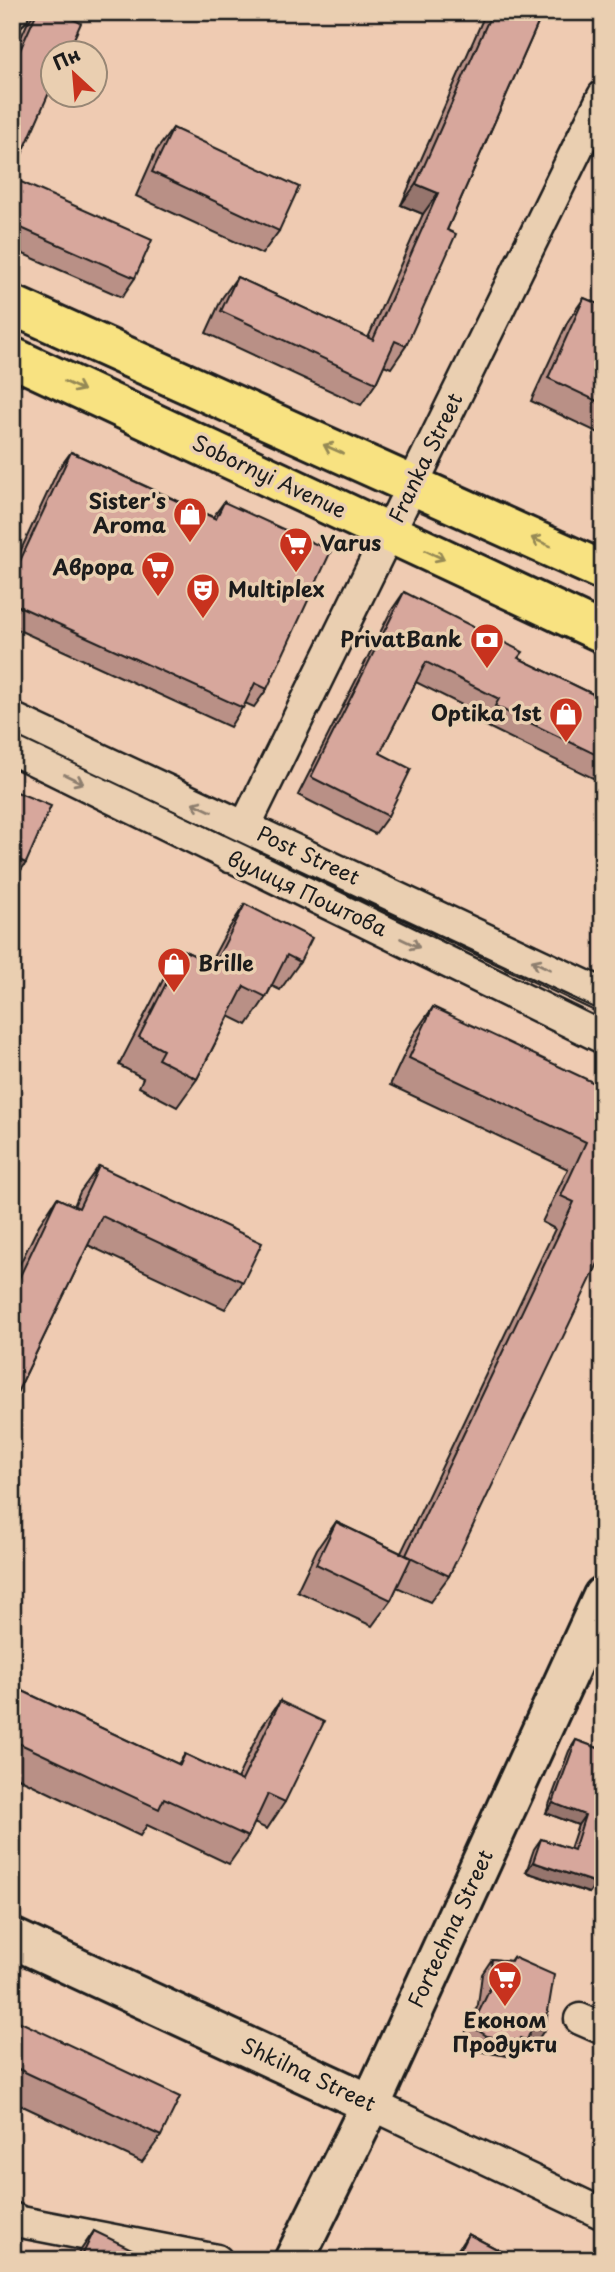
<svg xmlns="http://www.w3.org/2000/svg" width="615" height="2272" viewBox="0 0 615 2272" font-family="'Playpen Sans',sans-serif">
	<rect width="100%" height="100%" fill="#efcbb2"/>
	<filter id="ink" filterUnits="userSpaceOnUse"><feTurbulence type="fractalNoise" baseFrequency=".0143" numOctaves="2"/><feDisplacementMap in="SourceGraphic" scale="14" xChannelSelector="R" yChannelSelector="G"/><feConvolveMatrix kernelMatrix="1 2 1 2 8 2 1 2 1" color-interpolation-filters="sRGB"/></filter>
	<g filter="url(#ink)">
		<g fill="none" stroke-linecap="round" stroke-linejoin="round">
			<g stroke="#1c1c1c" stroke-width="35">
				<g id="street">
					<polyline points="12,13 13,12"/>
					<polyline points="12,718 603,994"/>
					<polyline points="12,749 603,1038"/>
					<polyline points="230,857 603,96"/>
					<polyline points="580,2019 603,2029"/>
					<polyline points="371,2104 603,2214"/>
					<polyline points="12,2218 21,2222 217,2260"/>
				</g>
			</g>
			<g stroke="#1c1c1c" stroke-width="44">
				<g id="secondary">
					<polyline points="12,1938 371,2104"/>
					<polyline points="294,2260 371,2104 603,1596"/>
				</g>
			</g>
			<g stroke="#1c1c1c" stroke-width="44">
				<g id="primary">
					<polyline points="12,305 603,571"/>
					<polyline points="12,357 603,633"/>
				</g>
			</g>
			<use href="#street" stroke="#eacfb1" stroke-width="30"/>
			<use href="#secondary" stroke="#eacfb1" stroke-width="38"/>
			<use href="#primary" stroke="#f8e281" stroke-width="38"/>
			<polyline stroke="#1c1c1c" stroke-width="2" points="12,734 603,1015"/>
		</g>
		<g fill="#b99086" stroke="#1c1c1c" stroke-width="2">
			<polygon points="35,12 57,12 12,177 12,57 27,24"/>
			<polygon points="486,12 543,12 447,230 406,346 391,368 384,365 376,383 361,405 206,333 222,298 237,277 368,338 423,214 401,205"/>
			<polygon points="173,128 279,231 262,254 136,196 156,151"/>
			<polygon points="12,178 135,278 122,297 12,249"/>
			<polygon points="584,298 603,306 603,435 531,401 568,321"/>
			<polygon points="71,452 213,517 224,502 267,689 254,707 245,703 230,727 12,627 12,569 58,470"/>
			<polygon points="404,592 518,658 603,699 603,783 482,724 486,717 416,682 380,753 388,816 375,834 298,795 391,611"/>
			<polygon points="245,904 300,962 280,990 272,986 266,997 247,1025 229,1016 197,1079 177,1107 139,1087 143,1078 119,1065 164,978 183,950 210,963 226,933"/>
			<polygon points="433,1007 603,1115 449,1576 430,1602 397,1587 391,1600 372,1626 297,1591 317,1549 336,1522 401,1553 555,1229 542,1222 568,1169 390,1085 414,1034"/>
			<polygon points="99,1166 243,1282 225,1309 88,1245 12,1403 12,1280 39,1225 57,1198 74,1206 80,1192"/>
			<polygon points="12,1686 178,1764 185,1754 237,1779 261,1728 280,1701 285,1802 267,1829 254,1823 248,1837 229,1864 147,1825 140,1836 12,1775"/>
			<polygon points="576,1740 603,1750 603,1869 601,1868 596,1883 589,1893 526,1872 534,1849 541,1839 570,1849 578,1825 546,1813 569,1751"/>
			<polygon points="513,1957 535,2044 525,2042 516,2055 509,2053 508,2056 477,2051 466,2044 464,2036 478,2005 482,1974 492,1959 510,1961"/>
			<polygon points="12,2018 161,2136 142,2162 12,2101"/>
			<polygon points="94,2231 137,2260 74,2260"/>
			<polygon points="468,2234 518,2260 451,2260"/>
		</g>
		<g fill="#96756d" stroke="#1c1c1c" stroke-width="2">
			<polygon points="416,184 438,193 423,214 401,205"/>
			<polygon points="12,857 26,863 12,883"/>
			<polygon points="553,1803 585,1815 578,1825 546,1813"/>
			<polygon points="533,1862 596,1883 589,1893 526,1872"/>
			<polygon points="532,2027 545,2029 535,2044 525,2042 516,2055 509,2053 508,2056 477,2051 487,2036 520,2038"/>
		</g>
		<g fill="#d7a79c" stroke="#1c1c1c" stroke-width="2">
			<polygon points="37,12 57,12 81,23 68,52 52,52 52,86 12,177 12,68"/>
			<polygon points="492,12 543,12 447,230 456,234 406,346 395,341 376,383 221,311 237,277 373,340 438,193 416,184"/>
			<polygon points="173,128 299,187 279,231 152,172"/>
			<polygon points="12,178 152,240 135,278 12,224"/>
			<polygon points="584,298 603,306 603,404 548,378"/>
			<polygon points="12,429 17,431 12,442"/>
			<polygon points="71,452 216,519 224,502 331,551 267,689 255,683 243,708 12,603 12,578"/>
			<polygon points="404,592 523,652 518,658 603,699 603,758 495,706 499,699 426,662 380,753 411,769 388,816 311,777"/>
			<polygon points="12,790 51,806 26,863 12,857"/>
			<polygon points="245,904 312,938 300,962 287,955 266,997 244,986 197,1079 158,1059 163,1050 139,1037 183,950 214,965"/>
			<polygon points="433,1007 603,1087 603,1108 600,1114 603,1115 603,1253 449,1576 406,1555 574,1202 561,1196 586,1142 409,1058"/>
			<polygon points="99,1166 262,1243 243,1282 102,1216 12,1403 12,1293 57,1198 79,1208"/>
			<polygon points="336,1522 411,1558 391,1600 316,1564"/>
			<polygon points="12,1686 180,1765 185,1754 242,1781 280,1701 324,1722 285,1802 268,1794 248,1837 164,1798 159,1809 12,1740"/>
			<polygon points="576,1740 603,1750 603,1864 596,1883 533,1862 541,1839 574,1850 585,1815 553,1803"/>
			<polygon points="513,1957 554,1975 545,2029 532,2027 527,2040 520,2038 518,2041 487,2036 476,2029 474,2022 489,1991 492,1959 511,1961"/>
			<polygon points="12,2018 180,2097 161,2136 12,2066"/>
			<polygon points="94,2231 140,2253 137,2260 80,2260"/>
			<polygon points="468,2234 518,2260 455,2260"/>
		</g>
		<defs><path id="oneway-shaft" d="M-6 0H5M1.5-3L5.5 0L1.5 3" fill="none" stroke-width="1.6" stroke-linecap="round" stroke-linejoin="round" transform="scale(1.75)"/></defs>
		<g stroke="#958954">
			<use href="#oneway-shaft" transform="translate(74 386) rotate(25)"/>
			<use href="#oneway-shaft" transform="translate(333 449) rotate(-156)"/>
			<use href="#oneway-shaft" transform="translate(541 542) rotate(-156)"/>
			<use href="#oneway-shaft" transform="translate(435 555) rotate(25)"/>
		</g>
		<g stroke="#8d7e6e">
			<use href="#oneway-shaft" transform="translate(74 779) rotate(26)"/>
			<use href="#oneway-shaft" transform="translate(202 807) rotate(-155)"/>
			<use href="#oneway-shaft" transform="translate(410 943) rotate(26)"/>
			<use href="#oneway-shaft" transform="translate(541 965) rotate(-155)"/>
		</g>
	</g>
	<defs>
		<g id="shop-pin" transform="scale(1.75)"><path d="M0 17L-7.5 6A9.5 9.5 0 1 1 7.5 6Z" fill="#c8321e" stroke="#eacfb1"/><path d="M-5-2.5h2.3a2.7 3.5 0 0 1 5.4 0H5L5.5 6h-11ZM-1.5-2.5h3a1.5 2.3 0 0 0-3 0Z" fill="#fff"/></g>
		<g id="supermarket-pin" transform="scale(1.75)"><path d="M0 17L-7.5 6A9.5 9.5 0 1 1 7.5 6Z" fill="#c8321e" stroke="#eacfb1"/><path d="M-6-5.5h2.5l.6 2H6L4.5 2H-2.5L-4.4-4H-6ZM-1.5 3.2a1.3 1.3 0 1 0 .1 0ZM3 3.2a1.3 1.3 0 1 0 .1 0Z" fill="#fff"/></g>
		<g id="theatre-pin" transform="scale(1.75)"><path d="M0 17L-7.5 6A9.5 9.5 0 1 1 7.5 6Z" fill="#c8321e" stroke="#eacfb1"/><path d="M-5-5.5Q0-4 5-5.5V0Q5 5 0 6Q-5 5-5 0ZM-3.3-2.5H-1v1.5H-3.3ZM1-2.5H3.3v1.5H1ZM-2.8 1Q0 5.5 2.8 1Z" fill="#fff"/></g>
		<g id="bank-pin" transform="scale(1.75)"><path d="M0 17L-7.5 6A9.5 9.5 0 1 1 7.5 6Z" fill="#c8321e" stroke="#eacfb1"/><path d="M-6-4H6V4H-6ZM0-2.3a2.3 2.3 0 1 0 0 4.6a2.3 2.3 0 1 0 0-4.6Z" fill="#fff"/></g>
	</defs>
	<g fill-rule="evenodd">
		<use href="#shop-pin" x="190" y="514"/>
		<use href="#supermarket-pin" x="296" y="544"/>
		<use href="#supermarket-pin" x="158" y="568"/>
		<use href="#theatre-pin" x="203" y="590"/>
		<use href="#bank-pin" x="487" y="640"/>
		<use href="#shop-pin" x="566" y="714"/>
		<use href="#shop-pin" x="174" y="964"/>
		<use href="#supermarket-pin" x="505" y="1978"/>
	</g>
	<g text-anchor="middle" stroke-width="7" stroke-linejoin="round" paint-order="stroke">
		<g font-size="21" fill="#1c1c1c" stroke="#eacfb1">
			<text transform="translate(426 458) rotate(-64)" y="7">Franka Street</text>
			<text transform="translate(269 477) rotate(25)" y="7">Sobornyi Avenue</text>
			<text transform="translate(308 856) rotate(25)" y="7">Post Street</text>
			<text transform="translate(307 894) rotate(25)" y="7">вулиця Поштова</text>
			<text transform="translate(451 1929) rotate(-65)" y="7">Fortechna Street</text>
			<text transform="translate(308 2075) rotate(25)" y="7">Shkilna Street</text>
		</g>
		<g font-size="21" font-weight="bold" fill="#1c1c1c" stroke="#eacfb1" text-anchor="end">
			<text x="166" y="509">Sister's<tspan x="166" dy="24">Aroma</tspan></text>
			<text x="320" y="551" text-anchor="start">Varus</text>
			<text x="134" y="575">Аврора</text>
			<text x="228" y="597" text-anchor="start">Multiplex</text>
			<text x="462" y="647">PrivatBank</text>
			<text x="542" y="721">Оptika 1st</text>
			<text x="198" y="971" text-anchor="start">Brille</text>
			<text x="505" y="2028" text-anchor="middle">Економ<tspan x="505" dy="24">Продукти</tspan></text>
		</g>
	</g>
	<rect width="615" height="2272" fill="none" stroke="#eacfb1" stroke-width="42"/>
	<rect x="21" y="21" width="573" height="2230" fill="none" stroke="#1c1c1c" stroke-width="2.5" filter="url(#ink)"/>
	<g transform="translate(74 74) rotate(334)"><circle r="33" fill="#eacfb1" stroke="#988775" stroke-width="2"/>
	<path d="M0-5L12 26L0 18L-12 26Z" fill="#c8321e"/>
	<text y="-10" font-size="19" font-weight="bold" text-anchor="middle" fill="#1c1c1c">Пн</text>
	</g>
</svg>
